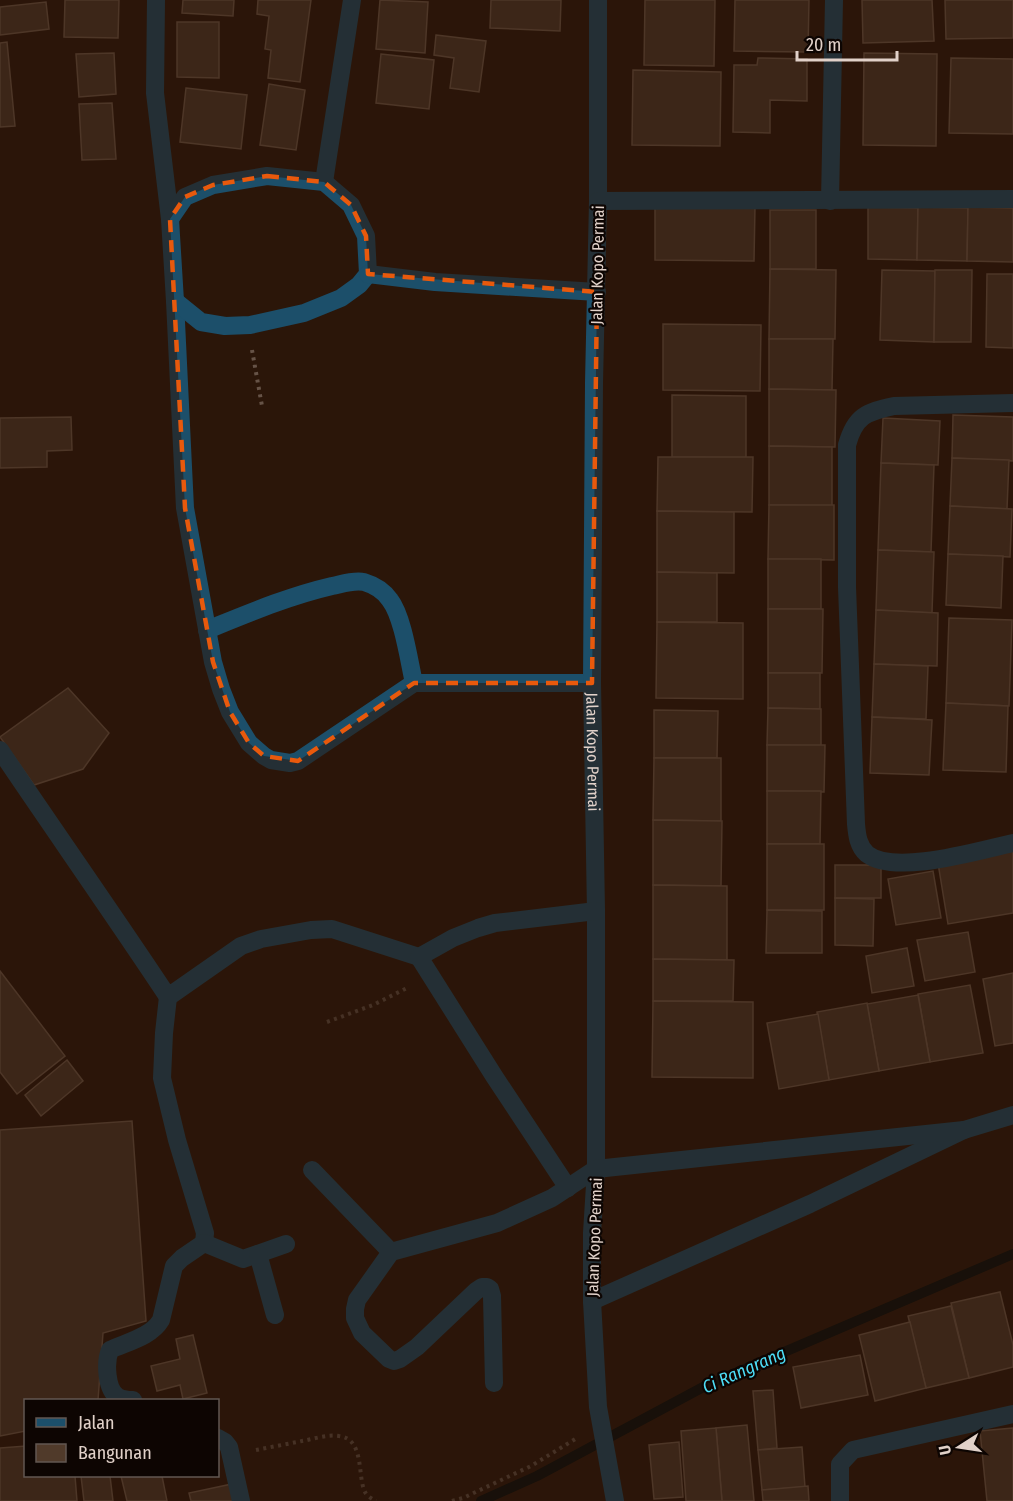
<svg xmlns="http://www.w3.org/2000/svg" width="1013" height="1501" viewBox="0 0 1013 1501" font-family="'Fira Sans Condensed',sans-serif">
	<rect width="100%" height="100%" fill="#2b1609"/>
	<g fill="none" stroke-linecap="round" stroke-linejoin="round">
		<polyline stroke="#010a0c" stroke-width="10" points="481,1501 537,1476 707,1385 1013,1254"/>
	</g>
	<g fill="#503a2a" stroke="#765d4c" stroke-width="1.5">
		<polygon points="65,0 119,0 118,38 64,37"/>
		<polygon points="183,0 234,0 233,16 182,13"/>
		<polygon points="258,0 311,0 300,82 268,78 271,50 265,49 269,16 257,14"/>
		<polygon points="380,0 428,2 425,53 376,49"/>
		<polygon points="491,0 561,0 560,31 490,28"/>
		<polygon points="645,0 715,0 714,66 644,65"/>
		<polygon points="735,0 809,0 808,52 734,51"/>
		<polygon points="862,0 932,0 934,41 863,43"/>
		<polygon points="945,0 1013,0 1013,38 946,39"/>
		<polygon points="46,2 49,29 0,35 0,7"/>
		<polygon points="177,22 219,22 219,78 177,77"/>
		<polygon points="436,35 486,41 479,92 450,88 454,58 434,55"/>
		<polygon points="7,42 15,126 0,127 0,43"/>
		<polygon points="114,53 116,94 79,97 76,54"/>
		<polygon points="864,53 937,54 936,146 863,145"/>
		<polygon points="381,54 434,60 429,109 376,103"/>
		<polygon points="758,58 807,59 807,101 770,100 770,133 733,132 734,65 757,65"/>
		<polygon points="951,58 1013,59 1013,134 949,133"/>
		<polygon points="633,70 721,72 720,146 632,145"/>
		<polygon points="269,84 305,90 296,150 260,145"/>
		<polygon points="186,88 247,95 241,149 180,142"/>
		<polygon points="112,103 116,159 82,160 79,104"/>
		<polygon points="655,205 755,206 754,261 655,260"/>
		<polygon points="868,207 918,208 917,260 868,259"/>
		<polygon points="918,207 968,208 967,261 917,260"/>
		<polygon points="968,207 1013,208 1013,262 967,261"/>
		<rect x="770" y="210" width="46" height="59"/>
		<polygon points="770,269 836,270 835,339 769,339"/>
		<polygon points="882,270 935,271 934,342 880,340"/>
		<polygon points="935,270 972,270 971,342 934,342"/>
		<polygon points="987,274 1013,274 1013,348 986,347"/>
		<polygon points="663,324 761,325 760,391 663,390"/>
		<polygon points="769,339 833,339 832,390 769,389"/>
		<polygon points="769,389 836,390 835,447 769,446"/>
		<polygon points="672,395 746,396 746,458 672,457"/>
		<polygon points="953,415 1013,417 1013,461 952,458"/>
		<polygon points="71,417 72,450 47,451 47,467 0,468 0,418"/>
		<polygon points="883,418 940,421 938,465 881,463"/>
		<polygon points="769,446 832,447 832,506 769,505"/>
		<polygon points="658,457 753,457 752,512 657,511"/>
		<polygon points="952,458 1009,460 1007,509 950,506"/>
		<polygon points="881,463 934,465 931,552 878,550"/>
		<polygon points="769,505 834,505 834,560 768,559"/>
		<polygon points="950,506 1012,509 1010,557 948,554"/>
		<polygon points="657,511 734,512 734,573 657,572"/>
		<polygon points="878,550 934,552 932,613 876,610"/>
		<polygon points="948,554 1003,556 1001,608 946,605"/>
		<rect x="768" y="559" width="53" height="50"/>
		<polygon points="657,572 717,573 717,622 657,622"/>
		<polygon points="768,609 823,609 822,673 768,673"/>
		<polygon points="876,610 938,613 937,666 874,664"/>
		<polygon points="949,618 1012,620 1009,706 946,703"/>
		<polygon points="657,622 743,623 743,699 656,698"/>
		<polygon points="874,664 928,666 926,719 872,717"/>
		<polygon points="768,673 820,673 820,709 768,708"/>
		<polygon points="68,688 109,733 83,769 34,785 0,737"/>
		<polygon points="946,703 1008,706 1006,772 943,770"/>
		<polygon points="768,708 821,709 821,746 767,745"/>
		<polygon points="654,710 718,711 717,758 654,758"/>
		<polygon points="872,717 932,720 929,775 870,773"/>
		<polygon points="767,745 825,745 824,792 767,791"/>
		<polygon points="654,758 721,758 721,821 653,820"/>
		<polygon points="767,791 821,791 820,844 767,844"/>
		<polygon points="653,820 722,821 721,886 653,885"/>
		<rect x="767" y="844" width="57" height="66"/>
		<polygon points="1013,850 1013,913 948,924 938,863"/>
		<rect x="835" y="865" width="46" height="33"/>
		<polygon points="933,871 941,918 896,925 888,879"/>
		<polygon points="653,885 727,886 727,960 653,959"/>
		<polygon points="835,898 874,899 873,946 835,945"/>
		<polygon points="767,910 822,911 822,953 766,953"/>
		<polygon points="968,932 975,972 925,981 917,940"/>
		<polygon points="907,948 914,986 872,993 866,956"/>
		<polygon points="653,959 734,960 733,1001 653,1001"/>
		<polygon points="0,971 65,1056 17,1094 0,1072"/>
		<polygon points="1013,973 1013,1043 995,1046 983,979"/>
		<polygon points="970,985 983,1053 930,1062 918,994"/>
		<polygon points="918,995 930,1062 879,1071 867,1004"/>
		<polygon points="653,1001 753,1002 753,1078 652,1077"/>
		<polygon points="867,1003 879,1071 829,1080 817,1012"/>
		<polygon points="818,1014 829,1080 779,1089 767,1023"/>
		<polygon points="67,1060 83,1081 41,1116 25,1095"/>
		<polygon points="132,1121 146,1321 103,1333 98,1400 26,1400 26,1431 0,1436 0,1130"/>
		<polygon points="1000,1292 1013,1345 1013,1367 969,1378 951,1303"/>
		<polygon points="951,1306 969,1378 926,1388 908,1316"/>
		<polygon points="910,1322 926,1388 875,1401 859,1335"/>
		<polygon points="193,1335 207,1393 183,1399 180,1385 157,1391 151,1366 180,1359 176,1339"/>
		<polygon points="860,1355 868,1395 801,1408 793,1367"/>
		<polygon points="773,1390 777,1448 758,1450 753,1391"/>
		<polygon points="747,1425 754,1501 722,1501 716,1428"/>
		<polygon points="716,1428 722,1501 686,1501 681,1431"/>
		<polygon points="1013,1428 1013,1501 987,1501 980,1431"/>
		<polygon points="679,1442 683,1497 654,1499 649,1445"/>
		<polygon points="26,1446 26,1476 75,1476 77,1501 0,1501 0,1448"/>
		<polygon points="802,1447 805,1487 762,1490 758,1450"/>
		<polygon points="81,1476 110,1476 113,1501 84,1501"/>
		<polygon points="121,1476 162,1476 167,1501 127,1501"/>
		<polygon points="232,1484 235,1501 191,1501 189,1493"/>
		<polygon points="808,1486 809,1501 763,1501 762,1490"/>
	</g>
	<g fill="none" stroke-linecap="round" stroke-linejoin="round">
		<g stroke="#665347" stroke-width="4" stroke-dasharray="3 4.5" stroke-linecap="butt">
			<polyline points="252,350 262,406"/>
			<polyline points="327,1022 373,1005 409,987"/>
			<path d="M256 1450C271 1447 287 1444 302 1441 314 1439 327 1434 339 1436 365 1439 357 1476 365 1492 367 1496 372 1499 376 1501"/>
			<polyline points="452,1501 463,1498 531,1466 577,1438"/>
		</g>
		<g stroke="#1c4f6a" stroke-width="18">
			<polyline points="156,0 155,93 170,219 175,301 185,508 213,662 221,689 230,712 249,743 264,756 271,760 290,763 298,761 414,683 592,683"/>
			<path id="s1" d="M598 0V201L594 383 592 683 596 911V1169L592 1233V1301L598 1407 615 1501"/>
			<polyline points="324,182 352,0"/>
			<polyline points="598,201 1013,199"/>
			<polyline points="830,201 834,0"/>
			<polyline points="170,219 185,197 213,185 267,176 324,182 351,205 366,236 368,274 359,285 341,298 304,313 250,325 225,326 201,322 175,301"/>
			<polyline points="368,274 435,282 597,292"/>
			<path d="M1013 403 894 406C866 412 855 416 847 445V587L856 824C857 835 858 846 867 854 895 876 980 850 1013 843"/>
			<path d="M207 630C249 613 289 596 332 586 342 584 353 580 364 582 374 585 384 591 390 600 403 617 409 661 414 683"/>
			<path d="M0 750C56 833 113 914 168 997L241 946 261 939 311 930 332 929 419 957"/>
			<polyline points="168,997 164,1033 162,1078 177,1140 205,1233 204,1243"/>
			<polyline points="312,1170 391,1252"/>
			<polyline points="568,1188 494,1076 419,957 453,938 478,928 495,923 596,911"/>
			<polyline points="204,1243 243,1259 286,1244"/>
			<polyline points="258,1254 275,1315"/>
			<polyline points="592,1301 810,1204 964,1130 1013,1115"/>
			<polyline points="494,1383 492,1296 490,1289 487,1287 482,1287 476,1291 417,1347 400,1359 394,1361 389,1359 362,1333 355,1318 355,1309 357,1300 391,1252 497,1223 552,1198 596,1169 964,1130"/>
			<path d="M133 1400C128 1400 122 1399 118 1397 106 1390 105 1362 110 1350 127 1342 151 1337 161 1320L174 1266 182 1258 204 1243"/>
			<polyline points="218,1438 225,1442 229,1447 241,1501"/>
			<polyline points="840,1501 840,1464 853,1450 1013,1414"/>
		</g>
	</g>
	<path d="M0 0H1013V1501H0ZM267 176 324 182 351 205 366 236 368 274 597 292 592 683H414L298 761 264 756 249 743 230 712 213 662 185 508 170 219 185 197 213 185Z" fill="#2b1609" fill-opacity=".55" fill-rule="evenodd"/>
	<path fill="none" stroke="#e8590c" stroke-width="4.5" stroke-dasharray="12 8" stroke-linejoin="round" d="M267 176 324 182 351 205 366 236 368 274 597 292 592 683H414L298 761 264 756 249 743 230 712 213 662 185 508 170 219 185 197 213 185Z"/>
	<g text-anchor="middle" stroke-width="4.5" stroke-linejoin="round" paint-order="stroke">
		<g font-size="16" fill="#e1d1c9" stroke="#0d0502">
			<text transform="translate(597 265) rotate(-89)" y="6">Jalan Kopo Permai</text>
			<text dy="6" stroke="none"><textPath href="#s1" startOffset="752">Jalan Kopo Permai</textPath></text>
			<text transform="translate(594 1237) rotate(-88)" y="6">Jalan Kopo Permai</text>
		</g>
		<g font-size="18" font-style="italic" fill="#4dddf6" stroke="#0d0502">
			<text transform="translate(744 1370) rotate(-24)" y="6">Ci Rangrang</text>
		</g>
	</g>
	<rect x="24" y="1399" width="195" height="78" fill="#0d0502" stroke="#625752" stroke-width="1.5"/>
	<rect x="36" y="1418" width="30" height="9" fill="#1c4f6a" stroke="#625752" stroke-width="1.5"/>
	<text x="78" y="1429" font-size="18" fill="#e1d1c9">Jalan</text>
	<rect x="36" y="1444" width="30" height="18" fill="#503a2a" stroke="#625752" stroke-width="1.5"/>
	<text x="78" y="1459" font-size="18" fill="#e1d1c9">Bangunan</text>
	<g transform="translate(959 1447) rotate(258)" stroke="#0d0502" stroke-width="4.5" paint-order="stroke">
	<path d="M0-4.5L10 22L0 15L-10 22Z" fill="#e1d1c9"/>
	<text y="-9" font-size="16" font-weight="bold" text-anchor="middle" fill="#e1d1c9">U</text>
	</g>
	<path d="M797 51v9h100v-9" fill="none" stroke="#e1d1c9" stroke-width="3"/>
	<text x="806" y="51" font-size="18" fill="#e1d1c9" stroke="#0d0502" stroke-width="4.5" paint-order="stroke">20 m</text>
</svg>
